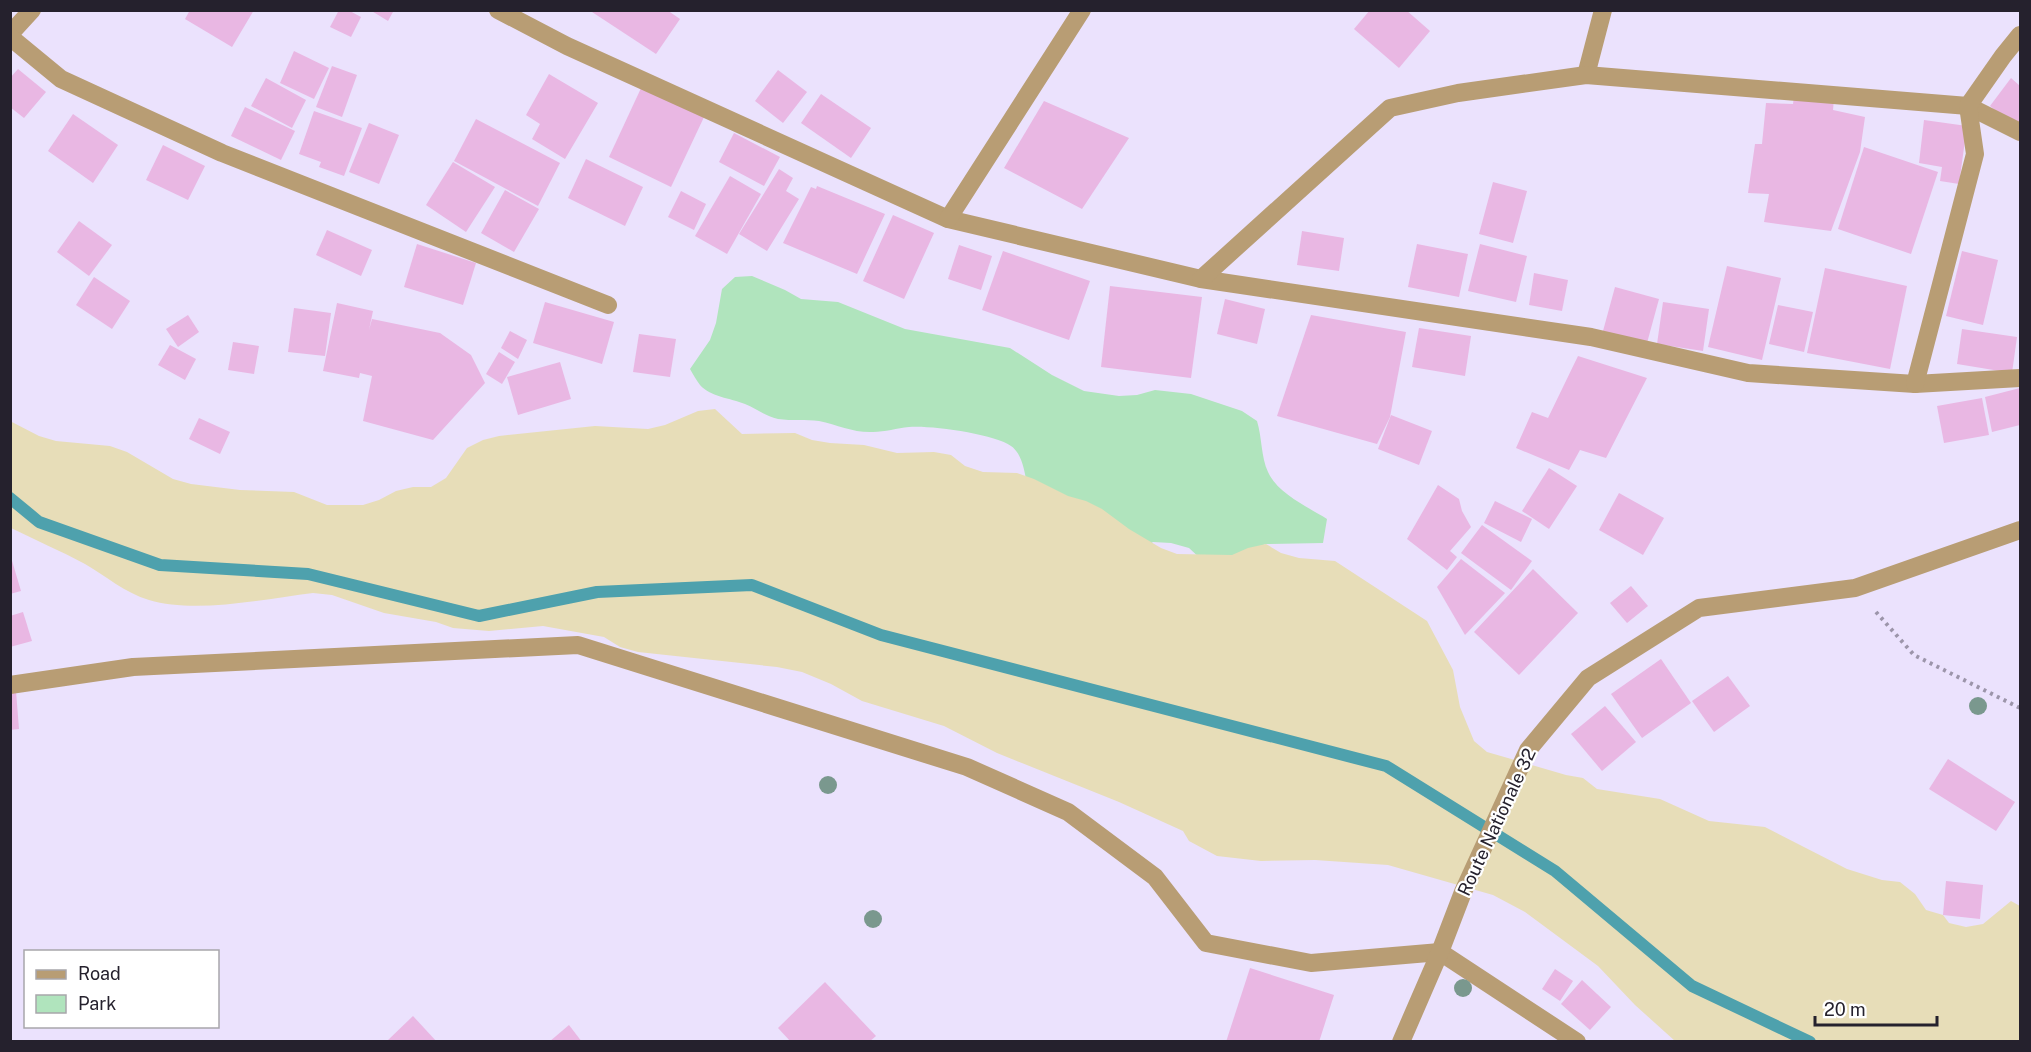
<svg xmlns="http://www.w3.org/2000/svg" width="2031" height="1052" viewBox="0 0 2031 1052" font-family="'Public Sans',sans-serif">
	<rect width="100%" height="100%" fill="#ebe2fd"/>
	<path fill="#b0e4bd" d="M752 276 785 290 801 299 838 302 905 329 1010 348 1052 375 1084 391 1119 396 1137 395 1155 390 1191 394 1242 411 1257 421C1262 437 1261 457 1268 472 1277 493 1308 507 1327 519L1323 543 1266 544 1221 560H1202L1189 548 1171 543 1153 542 1137 551 1026 479C1024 468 1021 453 1011 446 995 434 930 425 909 427 897 428 885 432 873 432 854 433 838 425 819 421 806 419 792 421 778 419 765 416 757 409 745 404 730 398 711 397 700 385 696 380 693 374 690 369L710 340 716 323 722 289 735 277Z"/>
	<path fill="#e7ddb8" d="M715 409 742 434 795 433 812 440 830 443 864 445 897 453 934 452 951 455 965 466 983 472 1017 473 1034 479 1068 496 1086 501 1102 509 1129 529 1161 548 1177 554 1232 555 1248 548 1266 544 1281 553 1299 558 1335 561 1427 621 1453 670 1460 707 1474 741 1487 752 1566 775 1583 778 1597 789 1660 799 1709 821 1765 827 1847 869 1882 880 1900 882 1915 894 1926 910 1943 915 1949 923 1966 927 1983 924 2011 901 2020 906V1041H1675L1635 1005 1598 966 1525 912 1493 895 1388 865 1315 860 1261 861 1217 856 1189 841 1183 831 1119 802 997 753 944 726 862 701 831 684 802 672 777 667 638 652 620 647 604 637 543 626 489 631 453 628 436 622 384 613 332 595 313 593C264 599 196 614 149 600 125 593 106 576 85 564 61 551 35 540 11 528L10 421 39 436 56 441 110 446 127 452 173 479 191 484 240 490 294 492 327 505H363L379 500 396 491 413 487H431L446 478 467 448 483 440 499 436 595 426 648 429 665 425 698 411Z"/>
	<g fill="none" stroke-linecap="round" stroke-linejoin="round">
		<polyline stroke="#4ea1ad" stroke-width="12" points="10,498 39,522 160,565 308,574 479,616 597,592 752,585 881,635 1386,766 1555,871 1692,986 1810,1042"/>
	</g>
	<g fill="#e9b7e3">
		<polygon points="190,10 254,10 232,47 185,19"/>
		<polygon points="339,10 348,10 361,17 351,37 330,27"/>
		<polygon points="370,10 394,10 388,21"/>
		<polygon points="589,10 667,10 680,19 656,54"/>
		<polygon points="1370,10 1406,10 1430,31 1399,68 1354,29"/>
		<polygon points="294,51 329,68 314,99 280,83"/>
		<polygon points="332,66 357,75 342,117 316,107"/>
		<polygon points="18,69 46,92 24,118 10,107 10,78"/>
		<polygon points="778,70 807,92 783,123 755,101"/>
		<polygon points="549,74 598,103 565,159 532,139 540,124 526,115"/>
		<polygon points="266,78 306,100 292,128 251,106"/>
		<polygon points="2011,78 2020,86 2020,130 1990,106"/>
		<polygon points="642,86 705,115 671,187 609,157"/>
		<polygon points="821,94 871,128 851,158 801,123"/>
		<polygon points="1794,96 1834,99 1833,110 1865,117 1860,152 1831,231 1764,222 1769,194 1748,193 1755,144 1762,144 1766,103 1793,104"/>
		<polygon points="1044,101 1129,138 1082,209 1004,168"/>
		<polygon points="245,107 295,131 281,160 231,136"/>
		<polygon points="314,111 362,128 344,176 319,167 321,162 299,154"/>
		<polygon points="73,114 118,145 93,183 48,151"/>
		<polygon points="476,119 560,163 538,206 454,161"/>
		<polygon points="1924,120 1967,126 1959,184 1940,181 1942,167 1919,163"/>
		<polygon points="369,123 399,135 379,184 349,172"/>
		<polygon points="734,133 780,157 764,186 719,162"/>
		<polygon points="163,145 205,166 188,200 146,180"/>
		<polygon points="1864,147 1938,172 1911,254 1838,229"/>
		<polygon points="586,159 643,187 625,226 568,198"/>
		<polygon points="453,162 495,187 466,232 426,205"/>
		<polygon points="779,169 793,178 786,191 799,199 767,251 739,234"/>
		<polygon points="730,176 761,194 727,254 695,236"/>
		<polygon points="1493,182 1527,191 1513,243 1479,234"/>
		<polygon points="817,186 885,214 857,274 783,243 811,187 816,189"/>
		<polygon points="505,190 539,209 514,252 481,233"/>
		<polygon points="681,191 706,204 694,230 668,217"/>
		<polygon points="893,215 934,233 904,299 863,281"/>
		<polygon points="79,221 112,245 89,276 57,252"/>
		<polygon points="327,230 372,250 361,276 316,255"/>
		<polygon points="1302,231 1344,238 1339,271 1297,265"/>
		<polygon points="417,244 476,263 463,305 404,287"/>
		<polygon points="1417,244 1468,254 1459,297 1408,287"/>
		<polygon points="1480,244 1527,256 1516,302 1468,291"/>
		<polygon points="959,245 992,256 981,290 948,279"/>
		<polygon points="1003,251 1090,281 1069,340 982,310"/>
		<polygon points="1962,251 1998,260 1983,325 1946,316"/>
		<polygon points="1727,266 1781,278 1762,360 1708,347"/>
		<polygon points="1825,268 1907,286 1890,369 1807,353"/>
		<polygon points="1534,273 1568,280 1562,311 1529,305"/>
		<polygon points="94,277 130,301 112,329 76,305"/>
		<polygon points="1110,286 1202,297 1191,378 1101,367"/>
		<polygon points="1615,287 1659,299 1647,343 1603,331"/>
		<polygon points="1225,299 1265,309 1257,344 1217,334"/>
		<polygon points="545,302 614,322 602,364 533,343"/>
		<polygon points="1663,302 1709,309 1703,351 1657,344"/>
		<polygon points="337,303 373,311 369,330 372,319 440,333 471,355 485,383 433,440 363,421 372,376 360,373 359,378 323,371"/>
		<polygon points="1778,305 1813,312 1804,352 1769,344"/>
		<polygon points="294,308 331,313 325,356 288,352"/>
		<polygon points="188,315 199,332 178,347 166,329"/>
		<polygon points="1311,315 1406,332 1390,417 1377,444 1277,416"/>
		<polygon points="1419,328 1471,336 1465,376 1412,367"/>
		<polygon points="1962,329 2017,337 2012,373 1957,364"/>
		<polygon points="510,331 527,340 518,359 501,348"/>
		<polygon points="639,334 676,339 670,377 633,372"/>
		<polygon points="233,342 259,346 254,374 228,370"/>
		<polygon points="170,345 196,359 185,380 158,365"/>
		<polygon points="499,352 515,362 502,384 486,374"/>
		<polygon points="1578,356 1647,378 1606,458 1580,450 1569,470 1516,448 1532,412 1548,418"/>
		<polygon points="560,362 571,399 518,415 507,377"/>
		<polygon points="2020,388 2020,425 1992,432 1985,397"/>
		<polygon points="1982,398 1989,435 1944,443 1937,406"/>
		<polygon points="1391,415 1432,431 1419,465 1378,449"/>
		<polygon points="199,418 230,432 220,454 189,439"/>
		<polygon points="1549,468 1577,486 1549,529 1522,511"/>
		<polygon points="1438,485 1459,499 1462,511 1471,527 1450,551 1457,557 1447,570 1407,539"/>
		<polygon points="1619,493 1664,518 1643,555 1599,530"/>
		<polygon points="1495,501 1532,519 1521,542 1484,523"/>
		<polygon points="1482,525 1532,561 1511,590 1461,553"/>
		<polygon points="10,554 21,591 10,594"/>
		<polygon points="1461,559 1505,593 1465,635 1437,587"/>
		<polygon points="1533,569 1578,613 1519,675 1474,632"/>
		<polygon points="1631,586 1648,606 1627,623 1610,603"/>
		<polygon points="23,612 32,641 10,647 10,616"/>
		<polygon points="1661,659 1691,703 1642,738 1611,694"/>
		<polygon points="1728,676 1750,706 1714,732 1692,701"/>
		<polygon points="10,691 16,691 19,729 10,730"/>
		<polygon points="1605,706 1636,742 1602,771 1571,734"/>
		<polygon points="1948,759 2015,802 1996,831 1929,789"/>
		<polygon points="1946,881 1983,885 1980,919 1943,915"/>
		<polygon points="1250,968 1334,995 1319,1042 1226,1042"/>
		<polygon points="1555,969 1573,981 1560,1001 1542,989"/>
		<polygon points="1582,980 1611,1007 1590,1030 1561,1004"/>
		<polygon points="825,982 876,1036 869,1042 791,1042 778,1028"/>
		<polygon points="413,1016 437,1042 386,1042"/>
		<polygon points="569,1025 582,1042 549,1042"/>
	</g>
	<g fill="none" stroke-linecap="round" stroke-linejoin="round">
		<polyline stroke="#9c95aa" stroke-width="4" stroke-dasharray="3 4.5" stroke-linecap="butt" points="1876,612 1914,655 2020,708"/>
		<g stroke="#b89d74" stroke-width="18">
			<polyline points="498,10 567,46 948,219 1201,279 1591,337 1748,373 1915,384 2020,378"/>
			<polyline points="10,34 32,10"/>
			<polyline points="10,37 61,79 222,153 608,305"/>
			<polyline points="1586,75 1603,10"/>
			<polyline points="948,219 1082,10"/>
			<polyline points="1201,279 1390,108 1458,93 1586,75 1968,106 2020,132"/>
			<polyline points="1915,384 1975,154 1968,106 2003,56 2020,35"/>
			<polyline points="10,685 133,667 578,645 967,767 1068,812 1155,877 1206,943 1311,963 1440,952 1577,1042"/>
			<polyline points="1401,1042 1440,952 1463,892 1528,750 1588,678 1699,608 1855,588 2020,530"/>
		</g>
	</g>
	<g fill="#7a988e">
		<circle cx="1978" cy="706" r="9"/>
		<circle cx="828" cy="785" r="9"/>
		<circle cx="873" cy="919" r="9"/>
		<circle cx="1463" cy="988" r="9"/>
	</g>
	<g text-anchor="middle" stroke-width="4.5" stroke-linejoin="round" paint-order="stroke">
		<g font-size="18" fill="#25212d" stroke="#fff">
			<text transform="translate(1497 822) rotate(-65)" y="6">Route Nationale 32</text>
		</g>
	</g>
	<rect width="2031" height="1052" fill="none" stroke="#25212d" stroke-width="24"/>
	<rect x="24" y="950" width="195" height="78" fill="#ffffff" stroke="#a8a6ab" stroke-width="1.5"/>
	<rect x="36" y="970" width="30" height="9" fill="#b89d74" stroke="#a8a6ab" stroke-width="1.5"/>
	<text x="78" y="980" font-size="18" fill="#25212d">Road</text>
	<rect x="36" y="995" width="30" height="18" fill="#b0e4bd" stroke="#a8a6ab" stroke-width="1.5"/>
	<text x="78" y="1010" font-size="18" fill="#25212d">Park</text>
	<path d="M1815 1016v9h122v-9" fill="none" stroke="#25212d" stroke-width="3"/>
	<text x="1824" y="1016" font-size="18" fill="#25212d" stroke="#ffffff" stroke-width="4.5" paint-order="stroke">20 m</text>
</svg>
